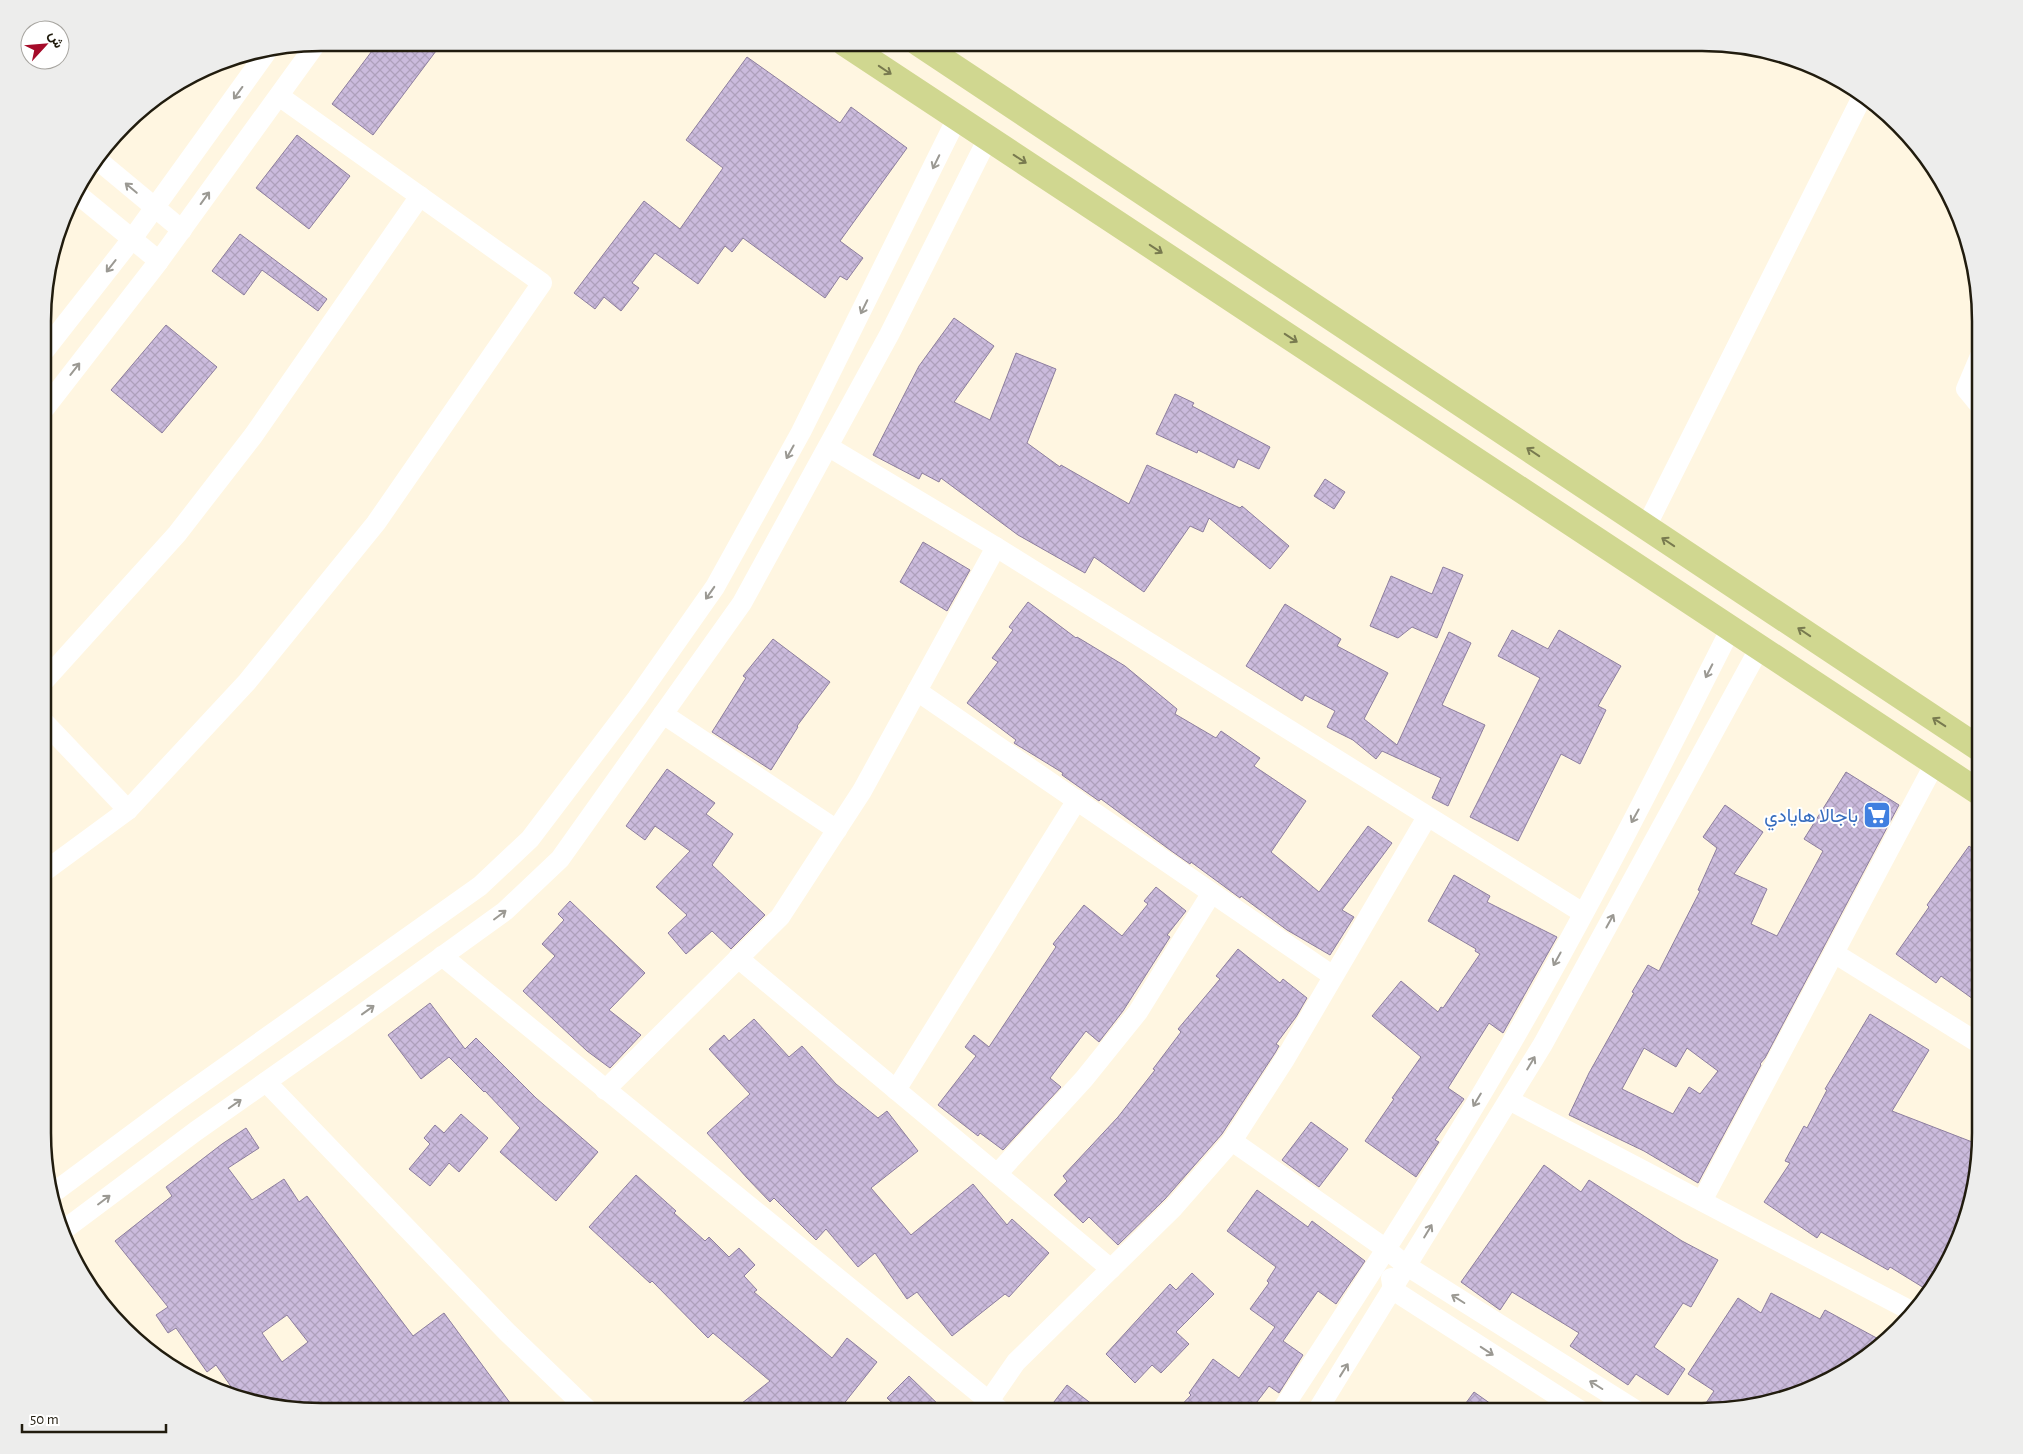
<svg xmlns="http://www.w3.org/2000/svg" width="2023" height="1454" viewBox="0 0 2023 1454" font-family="'Alegreya Sans',Vazirmatn,sans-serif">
	<defs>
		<pattern id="building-cross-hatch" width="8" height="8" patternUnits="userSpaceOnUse" patternTransform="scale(1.25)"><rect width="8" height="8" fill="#cbbbdd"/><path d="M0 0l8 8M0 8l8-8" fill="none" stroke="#aea0bc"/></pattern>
	</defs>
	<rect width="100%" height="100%" fill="#fff6e1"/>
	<g fill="url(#building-cross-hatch)" stroke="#8d7e9e" fill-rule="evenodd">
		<polygon points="378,43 442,43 373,135 332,104"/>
		<polygon points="747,57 840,123 851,107 907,148 840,241 863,258 847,280 840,276 825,298 743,238 732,252 725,246 698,284 655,253 632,283 639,288 621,311 604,297 595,309 574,293 644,201 680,229 723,168 686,140"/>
		<polygon points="297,135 350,176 309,229 256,188"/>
		<polygon points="240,234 327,299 318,311 262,270 244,295 212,271"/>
		<polygon points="954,318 994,346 954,402 990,420 1016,353 1056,369 1027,443 1060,467 1061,465 1129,504 1147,465 1240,508 1242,506 1289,546 1270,569 1209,518 1203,532 1190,526 1144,592 1094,557 1085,573 1018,535 941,478 939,482 922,473 919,479 873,455 919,366"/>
		<polygon points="166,325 217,367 162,433 111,390"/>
		<polygon points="1175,394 1194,403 1192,406 1270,447 1259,469 1238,459 1234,468 1198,450 1197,453 1156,434"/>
		<polygon points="1325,479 1345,492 1334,509 1314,496"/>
		<polygon points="923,542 970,570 947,611 900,582"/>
		<polygon points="1443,567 1463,575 1437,638 1412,627 1398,638 1370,626 1391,576 1432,594"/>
		<polygon points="1028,602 1076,638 1077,637 1125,666 1177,709 1175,714 1216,738 1221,731 1260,758 1254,766 1306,801 1271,852 1319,892 1368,826 1392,843 1342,910 1354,917 1330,955 1287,930 1241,896 1240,898 1191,862 1190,864 1170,850 1101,799 1099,801 1062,775 1063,773 1014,743 1016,740 967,703 998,662 992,658 1013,630 1009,627"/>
		<polygon points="1285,604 1341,639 1337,646 1388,673 1364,719 1397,745 1449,632 1471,643 1442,705 1485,725 1448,806 1432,798 1441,778 1382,751 1376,759 1353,740 1327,727 1335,711 1305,695 1302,701 1246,666"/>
		<polygon points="1512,630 1548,649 1559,630 1621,666 1598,706 1606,710 1580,764 1561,754 1518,841 1470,817 1540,678 1498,656"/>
		<polygon points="773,639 830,682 797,726 798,727 771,770 712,732 746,678 743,676"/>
		<polygon points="667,769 715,803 706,814 733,834 712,865 765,915 731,949 712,931 686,954 668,933 687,915 656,887 690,851 655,826 645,840 626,826"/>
		<path d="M1846 772 1899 805 1765 1058 1760 1064 1761 1065 1698 1183 1644 1151 1569 1115 1589 1073 1634 993 1632 992 1648 965 1659 971 1700 891 1698 890 1717 848 1703 837 1725 805 1763 832 1734 874 1767 889 1751 924 1777 936 1823 851 1804 839ZM1644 1048 1676 1067 1687 1048 1718 1071 1700 1094 1689 1087 1673 1114 1622 1089Z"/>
		<polygon points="1969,846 1980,854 1980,1004 1941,976 1936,983 1896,954 1929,907 1927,905"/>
		<polygon points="1454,875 1490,896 1487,902 1557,937 1503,1033 1489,1023 1448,1088 1464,1099 1435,1140 1439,1142 1416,1177 1365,1141 1394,1099 1392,1098 1421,1057 1372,1016 1401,981 1438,1012 1441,1007 1443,1008 1480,954 1475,951 1476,949 1428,921"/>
		<polygon points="1156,887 1186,911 1167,935 1170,937 1123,1011 1099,1042 1086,1031 1050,1078 1061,1087 1003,1150 980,1133 978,1136 938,1105 976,1056 965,1047 974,1035 989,1047 1056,947 1053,944 1084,905 1122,936 1148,904 1144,901"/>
		<polygon points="570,901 645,973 609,1010 641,1035 610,1068 587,1051 523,991 555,956 542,944 564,920 558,914"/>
		<polygon points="1238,949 1280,983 1283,979 1307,998 1296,1017 1276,1044 1279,1046 1275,1053 1222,1134 1165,1199 1118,1245 1089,1217 1083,1223 1054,1195 1067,1181 1063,1176 1118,1117 1155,1070 1153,1069 1181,1032 1178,1029 1220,979 1216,976"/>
		<polygon points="430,1003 465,1049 476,1038 536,1098 598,1152 556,1201 500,1152 520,1128 485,1091 484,1092 449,1057 421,1079 388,1035"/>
		<polygon points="1870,1014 1929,1050 1892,1111 1980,1145 1959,1239 1929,1291 1890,1267 1888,1270 1821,1232 1817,1238 1764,1202 1790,1163 1785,1161 1804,1126 1807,1128 1827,1090 1825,1089"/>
		<polygon points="754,1019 789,1057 802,1046 836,1084 878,1118 887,1111 918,1151 871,1188 911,1235 973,1184 1007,1225 1012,1219 1049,1253 1009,1297 1005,1294 952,1336 917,1292 907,1299 875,1253 858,1267 826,1229 816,1240 774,1198 770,1202 747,1178 707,1133 750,1094 709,1049 724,1035 729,1041"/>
		<polygon points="461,1114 488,1138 459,1172 449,1163 430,1186 409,1169 430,1144 424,1138 435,1125 444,1133"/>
		<polygon points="1311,1122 1348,1149 1319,1187 1282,1160"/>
		<path d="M246 1128 259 1148 228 1168 252 1200 284 1179 299 1202 307 1196 413 1336 444 1313 516 1411H304L239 1398 216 1365 207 1372 176 1328 168 1333 156 1315 168 1307 115 1241 172 1196 166 1187 222 1144ZM287 1315 308 1342 282 1362 262 1333Z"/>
		<polygon points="1544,1165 1581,1192 1589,1180 1682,1241 1718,1260 1691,1307 1683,1303 1654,1347 1685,1369 1668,1395 1636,1374 1628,1385 1570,1346 1579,1333 1512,1292 1500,1310 1461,1282"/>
		<polygon points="636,1175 676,1211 674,1213 705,1241 709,1237 729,1257 739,1248 755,1265 744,1276 757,1290 754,1292 832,1358 847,1338 877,1362 838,1411 732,1411 770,1381 713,1333 708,1338 652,1281 650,1283 589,1227"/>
		<polygon points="1257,1190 1308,1227 1312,1221 1365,1261 1336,1304 1318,1291 1283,1341 1303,1355 1279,1393 1269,1386 1250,1411 1176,1411 1191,1395 1189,1393 1213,1359 1239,1378 1275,1327 1250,1309 1269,1283 1267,1281 1276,1267 1227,1231"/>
		<polygon points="1192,1273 1214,1294 1176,1332 1189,1344 1161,1373 1152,1365 1135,1383 1106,1354 1170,1284 1176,1290"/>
		<polygon points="1771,1293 1820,1319 1825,1310 1884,1342 1872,1354 1825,1383 1773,1402 1700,1412 1714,1391 1688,1374 1738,1298 1761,1313"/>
		<polygon points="909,1376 945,1411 901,1411 887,1398"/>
		<polygon points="1067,1385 1101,1411 1047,1411"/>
		<polygon points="1474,1392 1501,1411 1460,1411"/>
	</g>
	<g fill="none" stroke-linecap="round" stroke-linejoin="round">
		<g stroke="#fff" stroke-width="20">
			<polyline points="99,161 182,230"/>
			<polyline points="76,193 159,261"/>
			<polyline points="45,350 132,239 266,53"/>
			<polyline points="1980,356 1966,389 1980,406"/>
			<polyline points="45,408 159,261 316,44"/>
			<polyline points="829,447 996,547 1583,913"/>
			<polyline points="1646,527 1863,95"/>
			<polyline points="45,680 177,534 253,436 420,196"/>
			<polyline points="917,691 1333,976"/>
			<polyline points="663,714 837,830"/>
			<polyline points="45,723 128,810"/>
			<polyline points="45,871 128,810 247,682 376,523 542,283 279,96"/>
			<polyline points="1834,953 1980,1044"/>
			<polyline points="442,956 1001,1411"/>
			<polyline points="738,958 1111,1269"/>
			<polyline points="266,1082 507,1332 589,1411"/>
			<polyline points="605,1090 780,917 862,791 996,547"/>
			<polyline points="896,1090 1077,800"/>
			<polyline points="1509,1100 1913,1312"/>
			<polyline points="1232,1141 1386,1249 1407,1266 1637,1411"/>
			<polyline points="997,1174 1084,1079 1138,1012 1211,894"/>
			<polyline points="53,1193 177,1101 480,886 530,839 637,698 715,587 801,432 957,118"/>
			<polyline points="1702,1201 1935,763"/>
			<polyline points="65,1229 196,1131 347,1025 505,911 560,859 742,603 889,335 988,138"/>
			<polyline points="1391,1278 1393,1290 1581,1411"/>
			<polyline points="982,1411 1016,1362 1174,1207 1232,1141 1285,1059 1427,817"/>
			<path d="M1281 1411C1361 1290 1440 1167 1512 1042 1590 907 1661 767 1731 628"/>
			<polyline points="1317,1411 1543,1044 1760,647"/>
		</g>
		<g stroke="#d0d790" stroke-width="26">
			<polyline points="844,43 1980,793"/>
			<polyline points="918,43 1980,749"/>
		</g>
	</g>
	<defs><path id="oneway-shaft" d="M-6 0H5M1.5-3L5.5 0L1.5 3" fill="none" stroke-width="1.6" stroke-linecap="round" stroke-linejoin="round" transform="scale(1.25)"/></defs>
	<g stroke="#787a4f">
		<use href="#oneway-shaft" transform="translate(885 70) rotate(34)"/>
		<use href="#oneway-shaft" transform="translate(1020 159) rotate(33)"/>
		<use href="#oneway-shaft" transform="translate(1156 249) rotate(33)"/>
		<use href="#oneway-shaft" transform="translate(1291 338) rotate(33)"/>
		<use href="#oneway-shaft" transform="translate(1533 452) rotate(-146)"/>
		<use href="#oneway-shaft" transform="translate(1668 542) rotate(-146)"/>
		<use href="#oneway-shaft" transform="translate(1804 632) rotate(-146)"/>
		<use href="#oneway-shaft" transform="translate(1939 722) rotate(-147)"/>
	</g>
	<g stroke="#9b9993">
		<use href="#oneway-shaft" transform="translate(238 93) rotate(126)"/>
		<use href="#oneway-shaft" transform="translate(936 162) rotate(116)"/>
		<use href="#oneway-shaft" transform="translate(131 188) rotate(-140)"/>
		<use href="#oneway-shaft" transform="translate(205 198) rotate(-54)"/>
		<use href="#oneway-shaft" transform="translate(111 266) rotate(128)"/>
		<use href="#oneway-shaft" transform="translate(864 307) rotate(116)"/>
		<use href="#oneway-shaft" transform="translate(75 369) rotate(-52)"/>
		<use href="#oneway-shaft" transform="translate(790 452) rotate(119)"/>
		<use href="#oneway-shaft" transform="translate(710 593) rotate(125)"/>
		<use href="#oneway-shaft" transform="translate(1709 671) rotate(117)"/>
		<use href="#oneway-shaft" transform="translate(1635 816) rotate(119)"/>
		<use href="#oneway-shaft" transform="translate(500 915) rotate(-37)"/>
		<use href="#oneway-shaft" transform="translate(1610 921) rotate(-61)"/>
		<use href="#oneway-shaft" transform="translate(1557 959) rotate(119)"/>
		<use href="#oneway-shaft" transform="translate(368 1010) rotate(-36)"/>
		<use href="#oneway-shaft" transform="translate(1531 1063) rotate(-59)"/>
		<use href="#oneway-shaft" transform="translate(1477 1100) rotate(121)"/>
		<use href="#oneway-shaft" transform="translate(235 1104) rotate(-35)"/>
		<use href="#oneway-shaft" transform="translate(104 1200) rotate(-37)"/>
		<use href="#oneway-shaft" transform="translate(1428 1231) rotate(-59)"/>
		<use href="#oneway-shaft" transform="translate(1458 1299) rotate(-148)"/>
		<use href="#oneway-shaft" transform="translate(1487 1351) rotate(33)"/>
		<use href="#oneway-shaft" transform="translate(1344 1370) rotate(-58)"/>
		<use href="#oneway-shaft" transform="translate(1596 1385) rotate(-148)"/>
	</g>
	<defs>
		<g id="supermarket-square" transform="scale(1.4375)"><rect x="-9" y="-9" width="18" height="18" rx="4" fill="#3f7fe0" stroke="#fff"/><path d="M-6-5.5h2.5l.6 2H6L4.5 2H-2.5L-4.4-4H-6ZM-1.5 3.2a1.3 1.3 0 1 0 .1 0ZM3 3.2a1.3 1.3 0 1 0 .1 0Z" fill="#fff"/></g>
	</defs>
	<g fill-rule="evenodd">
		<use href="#supermarket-square" x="1877" y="815"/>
	</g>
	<g text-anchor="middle" stroke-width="4" stroke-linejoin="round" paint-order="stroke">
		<g font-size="19" fill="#366cbe" stroke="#fff" text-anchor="end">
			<text x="1858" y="822">باجالا هايادي</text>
		</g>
	</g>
	<path d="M0 0H2023V1454H0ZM321 51H1702A270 270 0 0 1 1972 321V1133A270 270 0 0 1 1702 1403H321A270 270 0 0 1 51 1133V321A270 270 0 0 1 321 51Z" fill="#ededec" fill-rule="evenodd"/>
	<path fill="none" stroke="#211c0e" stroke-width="2.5" d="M321 51H1702A270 270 0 0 1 1972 321V1133A270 270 0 0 1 1702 1403H321A270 270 0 0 1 51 1133V321A270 270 0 0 1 321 51Z"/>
	<g transform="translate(45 45) rotate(64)"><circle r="24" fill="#ffffff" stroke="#a6a49f"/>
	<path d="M0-4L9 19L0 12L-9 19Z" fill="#a50b29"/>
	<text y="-8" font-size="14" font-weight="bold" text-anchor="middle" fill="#211c0e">ش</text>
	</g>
	<path d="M22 1424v8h144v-8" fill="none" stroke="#211c0e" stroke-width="2.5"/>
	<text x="30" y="1424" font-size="15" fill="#211c0e" stroke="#ffffff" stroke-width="4" paint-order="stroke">50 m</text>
</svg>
